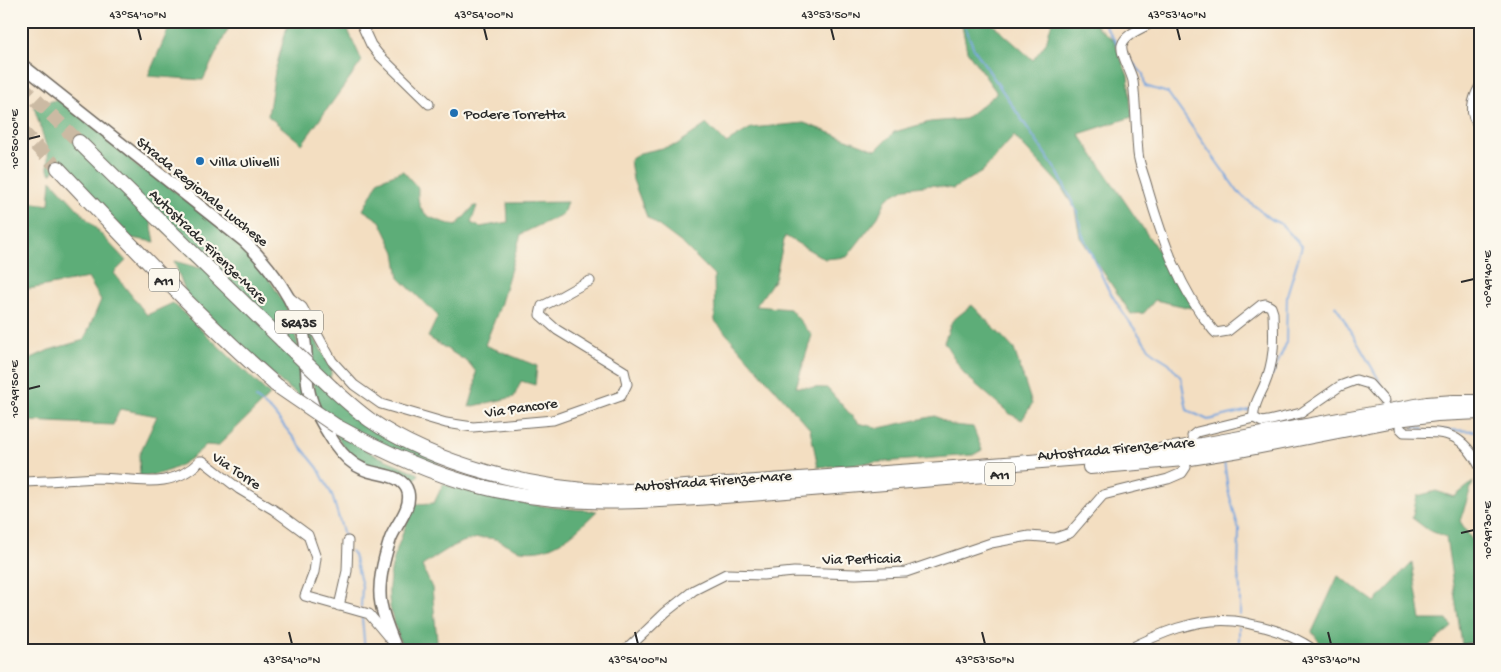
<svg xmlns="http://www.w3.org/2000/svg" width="1501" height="672" viewBox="0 0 1501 672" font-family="'Gochi Hand',sans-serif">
	<rect width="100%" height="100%" fill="#fbf7ec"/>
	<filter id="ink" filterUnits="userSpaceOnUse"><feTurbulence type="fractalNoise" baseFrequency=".02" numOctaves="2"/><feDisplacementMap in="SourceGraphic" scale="10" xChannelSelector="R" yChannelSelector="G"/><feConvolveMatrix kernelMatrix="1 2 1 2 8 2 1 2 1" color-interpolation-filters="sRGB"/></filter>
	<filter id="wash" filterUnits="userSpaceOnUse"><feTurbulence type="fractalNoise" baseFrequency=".0096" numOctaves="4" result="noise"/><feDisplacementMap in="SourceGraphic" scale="20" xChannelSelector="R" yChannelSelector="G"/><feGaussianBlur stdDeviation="1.12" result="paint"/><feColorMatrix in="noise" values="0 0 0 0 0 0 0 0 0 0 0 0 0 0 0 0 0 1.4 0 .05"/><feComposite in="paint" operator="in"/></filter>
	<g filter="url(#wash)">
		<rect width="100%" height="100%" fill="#f3dec1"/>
		<g fill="#5dad78" stroke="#446c52">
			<polygon points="172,21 232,21 203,80 148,76"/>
			<polygon points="287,21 344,21 362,61 302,144 268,116 275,71 288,23"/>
			<polygon points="969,21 989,21 1033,60 1046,43 1052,21 1091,21 1114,41 1128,76 1132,117 1079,134 1193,302 1191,308 1155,300 1144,313 1131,314 1080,237 1075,209 1060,185 1014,136 982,172 953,189 932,185 906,188 887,198 878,217 847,257 825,259 785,236 775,279 756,306 790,309 812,335 796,387 827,388 858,423 879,428 935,416 952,425 973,427 982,450 973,455 818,467 810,429 715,321 714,275 683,244 647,217 633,180 630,160 640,153 676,145 707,124 726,143 751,128 804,123 876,150 894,132 930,122 965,119 997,93 967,51 962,26"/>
			<polygon points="58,99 133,158 131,161 140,169 147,169 231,236 259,263 286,306 298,344 306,401 282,383 187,296 174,261 203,269 150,217 155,242 131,238 60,165 51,174 48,170 48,152 34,107"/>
			<path d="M403 171 418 188C416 218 432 218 456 226L474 206H477L471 223 480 227 508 222 507 203 567 202 563 214 521 234 500 306 485 345 537 366 535 385 521 381 514 397 469 407 475 387 476 372 469 363 428 337 438 316 399 278 395 252 380 221 363 210 379 180Z"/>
			<path d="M51 180 126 261 114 273 147 315 173 303 270 395 218 446 206 445C185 465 169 474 140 477L139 455 157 416 120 409 113 425 27 421 21 416V363L49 350 84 340 101 300 88 278 29 289 21 281V201L49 205Z"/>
			<polygon points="972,305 1014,349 1032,404 1022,420 1010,414 965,375 944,342 952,321"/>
			<polygon points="307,324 332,370 327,390 440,461 437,468 407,457 327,416 340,436 373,454 419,474 413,482 408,477 358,462 343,446 319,409 311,378"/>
			<polygon points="1473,482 1460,521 1480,553 1480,645 1462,645 1446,537 1428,530 1412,518 1417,496 1436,491 1454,497"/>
			<path d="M443 484C497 501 540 507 597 511 575 532 554 555 521 550 509 548 500 538 488 538 463 536 442 553 422 566L432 588 438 651H403C398 634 390 616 389 598 387 566 403 534 414 504L434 503Z"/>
			<polygon points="1412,563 1421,620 1447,620 1452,627 1428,647 1421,651 1326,651 1312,632 1338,576 1375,602"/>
		</g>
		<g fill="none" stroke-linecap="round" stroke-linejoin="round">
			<g stroke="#72a3dd" stroke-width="2">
				<polyline points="963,21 974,49 1058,173 1077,212 1082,234 1108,289 1123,313 1145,343 1153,353 1169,363 1181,378 1187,410 1208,420 1249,410"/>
				<polyline points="1102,21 1117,44"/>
				<polyline points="1129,59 1143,74 1145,86 1168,93 1238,192 1270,219 1281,224 1302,246 1287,295 1286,344 1272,376"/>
				<polyline points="1335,306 1339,311 1378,378 1384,394"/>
				<polyline points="256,398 272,411 318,468 332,495 345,539"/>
				<polyline points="1413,428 1418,427 1423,429"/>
				<polyline points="1442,430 1480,431"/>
				<polyline points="1224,461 1228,490 1239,530 1238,574 1240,589 1240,615"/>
				<polyline points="351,551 354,555 362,586 361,607"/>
				<polyline points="362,618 365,651"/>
				<polyline points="1239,651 1239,627"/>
			</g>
		</g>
	</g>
	<g filter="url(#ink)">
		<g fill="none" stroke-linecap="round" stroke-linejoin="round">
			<g stroke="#cbbaa3" stroke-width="14" stroke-dasharray="14 7" stroke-linecap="butt">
				<polyline points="21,85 79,142"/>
				<polyline points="21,130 58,168"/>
			</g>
			<g stroke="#716a60" stroke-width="11">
				<g id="minor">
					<polyline points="360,21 371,45 378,54 429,104"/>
					<path d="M1155 21C1146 27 1125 33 1122 45 1120 54 1131 71 1133 81 1136 105 1136 129 1138 153 1139 165 1145 177 1148 190 1162 239 1180 290 1213 330L1216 333 1228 331 1261 305 1266 304 1271 307 1273 313C1274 341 1275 360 1264 386 1260 395 1252 408 1254 418"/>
					<path d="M1480 86C1473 98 1467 115 1480 126"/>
					<path d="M289 297 302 307 332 361 354 385 381 404 446 423 473 427 553 420 621 396 627 384 624 371 557 330 540 315 542 306C559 299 573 288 590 281"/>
					<path d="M1400 428 1404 432C1443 433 1459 428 1480 467"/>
					<polyline points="1192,436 1197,432 1254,418 1262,422 1268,421 1301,413 1340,386 1356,380 1369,384 1384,401"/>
					<path d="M21 482C47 482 72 479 98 478 134 478 170 492 200 461H203L239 489 274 510 308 535 316 558 314 572 305 596 369 614 390 639"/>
					<polyline points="1480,496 1480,510"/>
					<polyline points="339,606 347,571 348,541"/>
					<polyline points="625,651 666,612 694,590 726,574 763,575 794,572 856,574 906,572 991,543 1029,536 1055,538 1070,533 1103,495 1168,479 1182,473 1186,467"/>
					<path d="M1125 651C1158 634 1196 617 1234 621 1244 622 1254 625 1264 627 1283 632 1300 640 1316 651"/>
					<polyline points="1462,651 1480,649"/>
				</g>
			</g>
			<g stroke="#716a60" stroke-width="14">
				<path id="major" d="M21 64 244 241C270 266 296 301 304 337 307 350 306 364 307 378 308 402 322 424 335 444 342 454 351 464 363 469 377 476 403 473 408 492 412 509 395 525 390 540 384 559 377 584 381 604 384 620 391 635 397 651"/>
			</g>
			<g stroke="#716a60" stroke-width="16">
				<g id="highway">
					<polyline points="79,142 283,341"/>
					<path d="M58 168C129 243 199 317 276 385"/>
					<path d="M332 388C344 399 356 410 370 420 435 465 536 490 615 492L928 470 1144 453 1202 445 1427 404 1454 402H1480"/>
					<path d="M336 426C380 450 426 472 475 485 568 510 655 501 750 494 828 488 906 482 984 475"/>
					<polyline points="1090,467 1184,459 1240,450 1405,418 1437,414 1480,412"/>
				</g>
			</g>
			<use href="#minor" stroke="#fff" stroke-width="9"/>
			<use href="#major" stroke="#fff" stroke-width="11"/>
			<use href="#highway" stroke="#fff" stroke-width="14"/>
			<g stroke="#716a60" stroke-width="16" stroke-linecap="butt">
				<g id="highway-bridge">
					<polyline points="283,341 332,388"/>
					<polyline points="276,385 336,426"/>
				</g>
			</g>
			<use href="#highway-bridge" stroke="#fff" stroke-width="14"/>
		</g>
	</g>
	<path fill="none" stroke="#2b2b2b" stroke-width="2" d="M138 28 141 40M484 28 487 40M831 28 834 40M1177 28 1180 40M28 139 40 136M1461 282 1474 279M28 389 40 386M1461 533 1474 530M289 632 292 644M635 632 638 644M982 632 985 644M1328 632 1331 644"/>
	<g fill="#1f6fb2" stroke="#fbf7ec" stroke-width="2">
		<circle cx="454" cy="113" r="5"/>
		<circle cx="200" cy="161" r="5"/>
	</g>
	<g text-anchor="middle" stroke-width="4.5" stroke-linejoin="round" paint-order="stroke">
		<g fill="#fbf7ec" stroke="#696865" stroke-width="1">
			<rect x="149" y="268.5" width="30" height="23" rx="4"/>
			<rect x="275" y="310.5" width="48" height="23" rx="4"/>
			<rect x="985" y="462.5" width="30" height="23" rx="4"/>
		</g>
		<g font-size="14" font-weight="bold" fill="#2b2b2b">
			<text x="164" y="285">A11</text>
			<text x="299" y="327">SR435</text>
			<text x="1000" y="479">A11</text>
		</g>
		<g font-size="15" fill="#2b2b2b" stroke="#fbf7ec" text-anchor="start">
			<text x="464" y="118">Podere Torretta</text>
			<text x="210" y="166">Villa Ulivelli</text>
		</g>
		<g font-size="15" fill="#2b2b2b" stroke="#fbf7ec">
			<text transform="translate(203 191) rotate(39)" y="5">Strada Regionale Lucchese</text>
			<text transform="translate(209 246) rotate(44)" y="5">Autostrada Firenze-Mare</text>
			<text transform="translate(521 407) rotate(-8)" y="5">Via Pancore</text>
			<text transform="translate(1116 448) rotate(-5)" y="5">Autostrada Firenze-Mare</text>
			<text transform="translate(237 470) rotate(34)" y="5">Via Torre</text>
			<text transform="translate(713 480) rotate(-4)" y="5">Autostrada Firenze-Mare</text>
			<text transform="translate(862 558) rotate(-1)" y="5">Via Perticaia</text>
		</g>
	</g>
	<rect width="1501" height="672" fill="none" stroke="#fbf7ec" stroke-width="55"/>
	<rect x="28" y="28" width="1446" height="616" fill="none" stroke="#2b2b2b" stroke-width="2"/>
	<g font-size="12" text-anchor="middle" fill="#2b2b2b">
		<text x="138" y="18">43°54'10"N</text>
		<text x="484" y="18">43°54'00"N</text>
		<text x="831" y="18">43°53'50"N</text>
		<text x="1177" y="18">43°53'40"N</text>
		<text transform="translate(14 139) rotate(-90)" y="4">10°50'00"E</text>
		<text transform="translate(1487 279) rotate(-90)" y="4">10°49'40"E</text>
		<text transform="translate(14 389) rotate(-90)" y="4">10°49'50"E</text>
		<text transform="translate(1487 530) rotate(-90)" y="4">10°49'30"E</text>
		<text x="292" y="663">43°54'10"N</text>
		<text x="638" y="663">43°54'00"N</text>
		<text x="985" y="663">43°53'50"N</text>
		<text x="1331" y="663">43°53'40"N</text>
	</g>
</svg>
